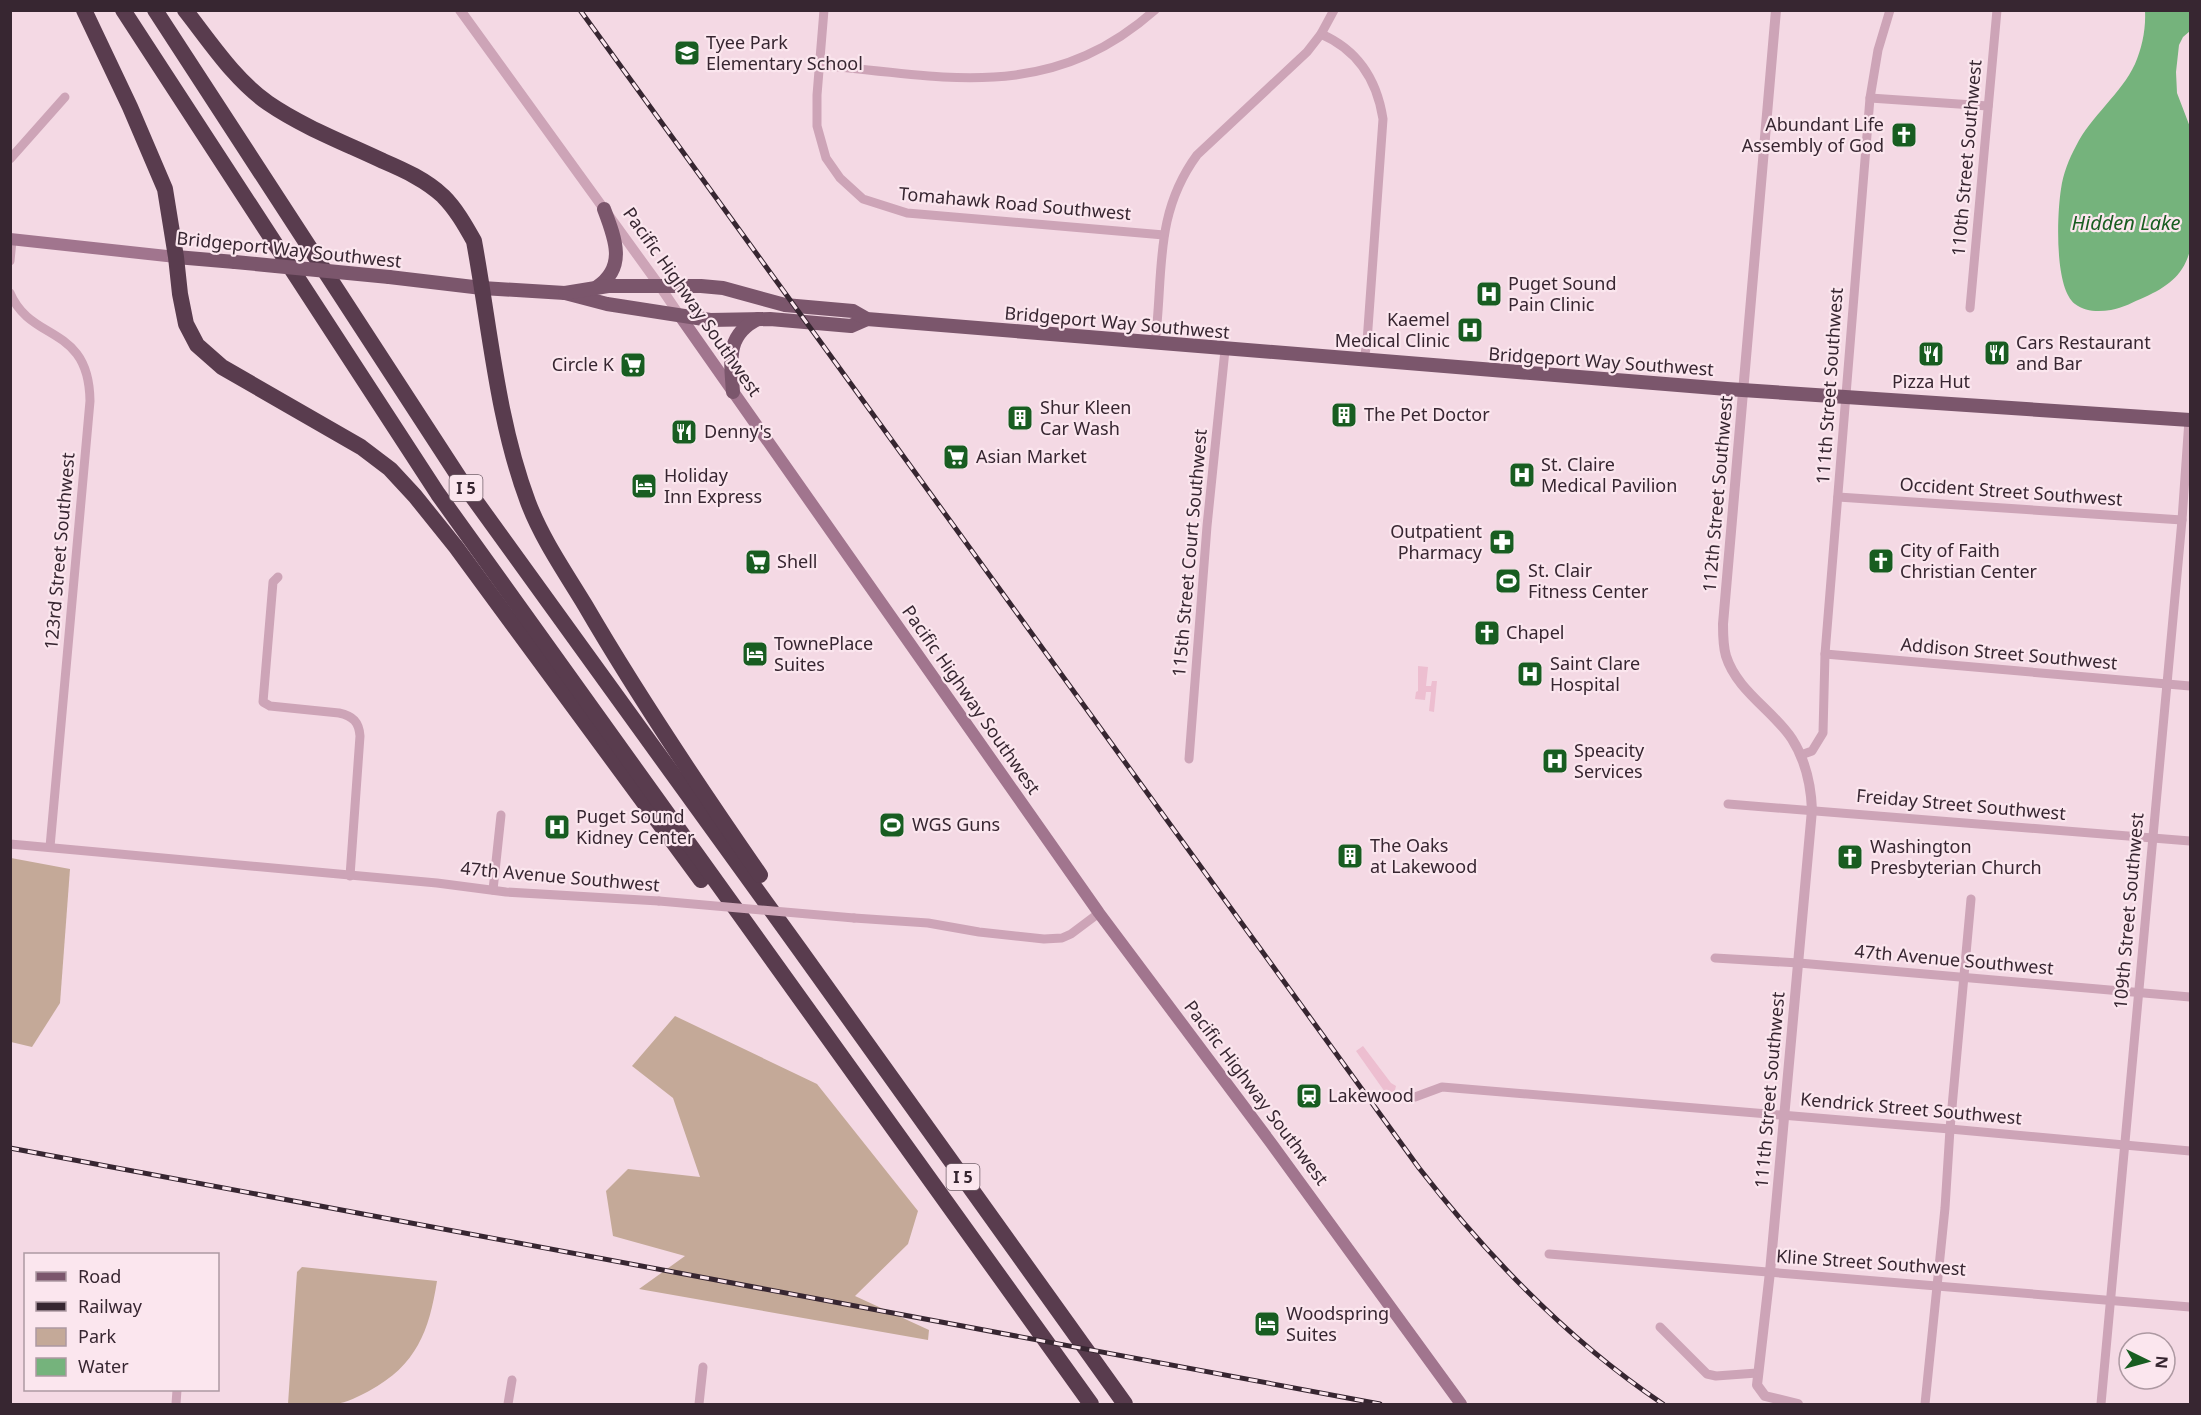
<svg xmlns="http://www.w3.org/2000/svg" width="2201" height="1415" viewBox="0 0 2201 1415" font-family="'Noto Sans',sans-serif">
	<rect width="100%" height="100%" fill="#f4d9e4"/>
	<g fill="#c4a998">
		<polygon points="11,858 70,869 60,1003 32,1047 11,1042"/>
		<polygon points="675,1016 817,1084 918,1211 908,1244 855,1296 929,1330 928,1340 639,1289 685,1256 613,1236 606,1191 628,1169 700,1177 673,1098 632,1066"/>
		<path d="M302 1267 437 1281C429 1331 417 1365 369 1391 359 1396 347 1403 335 1404 320 1406 304 1405 288 1404L297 1272Z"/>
	</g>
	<g fill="#edbed0">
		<polygon points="1418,666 1428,667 1426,686 1431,686 1432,681 1437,681 1434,712 1429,711 1431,692 1426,692 1425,700 1415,699 1416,692 1418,691"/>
		<polygon points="1363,1046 1391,1083 1396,1086 1392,1102 1356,1051"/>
	</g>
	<path fill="#75b37c" d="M2145 11H2190V31L2183 37 2179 45 2176 72 2177 93 2190 127V250C2184 275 2167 287 2145 297 2133 302 2123 308 2111 310 2099 312 2085 312 2075 304 2054 288 2057 214 2061 189 2063 174 2069 159 2076 146 2091 116 2121 94 2135 64 2142 48 2146 29 2145 11Z"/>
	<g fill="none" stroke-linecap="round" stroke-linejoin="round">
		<g stroke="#cda4b7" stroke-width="9">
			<polyline points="824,10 817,95 817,126 826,158 840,178 863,199 907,213 1164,235"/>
			<path d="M1321 34C1358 50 1377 80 1383 119L1367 342 1364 360"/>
			<path d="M820 65C947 77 1050 103 1155 10"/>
			<polyline points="1870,98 1988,106"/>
			<polyline points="10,159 65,97"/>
			<polyline points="10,261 12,240"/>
			<path d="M10 293C31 343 89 324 90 401L50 847"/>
			<polyline points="1970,308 1997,10"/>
			<path d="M1155 343C1164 274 1153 215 1197 155L1307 52 1321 34 1334 10"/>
			<polyline points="1838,497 2182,520"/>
			<path d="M278 577 273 582 263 702 270 706 339 713C353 716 359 722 360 736L350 876"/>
			<polyline points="1825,654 2190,686"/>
			<polyline points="1801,755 1812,751 1823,733 1825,654 1870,98 1878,50 1890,10"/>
			<polyline points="1189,759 1207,526 1225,350"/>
			<polyline points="1728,804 2190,841"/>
			<polyline points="10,844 437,883 506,892 659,901"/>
			<polyline points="493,890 501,815"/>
			<polyline points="854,918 928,923 979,932 1044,939 1062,938 1071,934 1099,913"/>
			<polyline points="1715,958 1799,963 2190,997"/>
			<polyline points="1415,1097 1442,1087 1950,1129 2190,1151"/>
			<path d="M1549 1254C1763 1271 1977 1288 2190 1307"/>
			<polyline points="1660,1327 1707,1374 1716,1376 1757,1373"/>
			<polyline points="176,1404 177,1390"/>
			<polyline points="508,1404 512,1380"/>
			<polyline points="699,1404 703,1367"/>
			<polyline points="1925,1404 1945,1208 1950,1129 1971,899"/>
			<polyline points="2101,1404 2182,520 2189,420"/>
		</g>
		<g stroke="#cda4b7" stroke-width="10">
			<polyline points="460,10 659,285 680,316"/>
			<path d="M1776 10 1723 624C1723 634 1723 646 1726 656 1737 691 1773 710 1792 739 1806 761 1811 785 1812 810L1770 1272 1757 1385 1765 1396 1798 1404"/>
		</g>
		<g stroke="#a1758e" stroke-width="12">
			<polyline points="10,239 176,257"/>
			<polyline points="680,316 1099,913 1271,1143 1461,1404"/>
		</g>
		<g stroke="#7b566c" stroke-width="14">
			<polyline points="176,257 235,262"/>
			<polyline points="389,277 482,288 565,293 607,304 710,320 770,319 851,326 867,319"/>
			<path d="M597 287C627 267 615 238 604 209"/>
			<polyline points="565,293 608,286 701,286 723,288 785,305 853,311 867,319 1727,389 2190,420"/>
			<path d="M733 392C731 362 725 335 758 319"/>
		</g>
		<g stroke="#593c4e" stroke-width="16">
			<polyline points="84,10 130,107 165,189 176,257 180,294 186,324 197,345 222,367 361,447 390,469 415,496 456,547 701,880"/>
			<polyline points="123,10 438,494 1091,1404"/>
			<polyline points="155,10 464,485 800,950 1125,1404"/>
			<path d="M185 10C211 43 234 79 268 103 303 127 345 143 383 161 404 170 426 180 443 196 456 209 465 225 474 241 490 328 497 419 528 502 542 539 565 572 585 605 639 698 699 787 760 875"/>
		</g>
		<g stroke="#372631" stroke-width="5">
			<g id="rail">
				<path d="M580 10 1419 1168C1489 1258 1569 1341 1663 1404"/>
				<polyline points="10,1148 1380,1404"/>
			</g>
		</g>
		<use href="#rail" stroke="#fbe6ee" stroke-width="3" stroke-dasharray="9" stroke-linecap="butt"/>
		<polyline stroke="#cda4b7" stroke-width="9" points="659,901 854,918"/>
		<polyline stroke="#7b566c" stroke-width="14" points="235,262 389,277"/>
	</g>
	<defs>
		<g id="school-square" transform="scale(1.35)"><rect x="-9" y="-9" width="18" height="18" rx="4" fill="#185d21" stroke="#fbe6ee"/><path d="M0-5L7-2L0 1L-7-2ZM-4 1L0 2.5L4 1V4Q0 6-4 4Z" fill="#fff"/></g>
		<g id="church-square" transform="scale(1.35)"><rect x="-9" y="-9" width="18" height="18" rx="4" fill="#185d21" stroke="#fbe6ee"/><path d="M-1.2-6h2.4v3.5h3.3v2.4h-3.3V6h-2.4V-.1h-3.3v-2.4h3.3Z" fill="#fff"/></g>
		<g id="hospital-square" transform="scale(1.35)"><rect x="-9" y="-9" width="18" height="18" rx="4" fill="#185d21" stroke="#fbe6ee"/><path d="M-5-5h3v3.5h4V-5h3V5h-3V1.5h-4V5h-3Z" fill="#fff"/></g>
		<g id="restaurant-square" transform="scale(1.35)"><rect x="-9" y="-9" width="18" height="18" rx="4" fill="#185d21" stroke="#fbe6ee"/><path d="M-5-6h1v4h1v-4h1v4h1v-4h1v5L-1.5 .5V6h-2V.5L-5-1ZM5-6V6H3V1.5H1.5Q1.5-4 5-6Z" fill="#fff"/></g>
		<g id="supermarket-square" transform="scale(1.35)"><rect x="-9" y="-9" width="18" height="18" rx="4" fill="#185d21" stroke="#fbe6ee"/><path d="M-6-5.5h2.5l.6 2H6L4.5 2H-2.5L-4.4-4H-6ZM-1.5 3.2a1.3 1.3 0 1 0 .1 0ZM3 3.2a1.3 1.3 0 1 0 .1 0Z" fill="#fff"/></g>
		<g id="building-square" transform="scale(1.35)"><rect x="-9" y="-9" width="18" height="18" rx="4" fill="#185d21" stroke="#fbe6ee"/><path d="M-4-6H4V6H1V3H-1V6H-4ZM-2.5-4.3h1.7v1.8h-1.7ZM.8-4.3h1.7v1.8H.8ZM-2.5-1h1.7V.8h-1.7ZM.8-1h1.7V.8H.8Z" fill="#fff"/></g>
		<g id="hotel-square" transform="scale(1.35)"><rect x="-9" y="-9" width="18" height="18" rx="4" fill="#185d21" stroke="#fbe6ee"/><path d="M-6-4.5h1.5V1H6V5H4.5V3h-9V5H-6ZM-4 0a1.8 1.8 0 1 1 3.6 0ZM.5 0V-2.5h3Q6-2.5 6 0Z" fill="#fff"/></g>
		<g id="pharmacy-square" transform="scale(1.35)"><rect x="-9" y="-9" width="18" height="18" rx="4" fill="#185d21" stroke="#fbe6ee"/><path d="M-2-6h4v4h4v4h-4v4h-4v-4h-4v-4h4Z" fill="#fff"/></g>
		<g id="stadium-square" transform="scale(1.35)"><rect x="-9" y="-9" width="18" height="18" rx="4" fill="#185d21" stroke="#fbe6ee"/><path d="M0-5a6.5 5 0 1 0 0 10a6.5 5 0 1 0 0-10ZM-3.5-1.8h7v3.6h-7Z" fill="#fff"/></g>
		<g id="station-square" transform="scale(1.35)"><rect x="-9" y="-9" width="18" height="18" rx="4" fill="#185d21" stroke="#fbe6ee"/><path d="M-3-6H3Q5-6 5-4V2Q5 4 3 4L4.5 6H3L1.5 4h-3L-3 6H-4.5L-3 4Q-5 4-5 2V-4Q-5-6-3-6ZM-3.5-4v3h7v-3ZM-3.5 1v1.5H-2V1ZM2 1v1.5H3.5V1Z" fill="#fff"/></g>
	</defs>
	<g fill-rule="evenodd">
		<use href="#school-square" x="687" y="53"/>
		<use href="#church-square" x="1904" y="135"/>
		<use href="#hospital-square" x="1489" y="294"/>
		<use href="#hospital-square" x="1470" y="330"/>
		<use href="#restaurant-square" x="1997" y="353"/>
		<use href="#restaurant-square" x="1931" y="354"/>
		<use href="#supermarket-square" x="633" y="365"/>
		<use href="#building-square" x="1344" y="415"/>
		<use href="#building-square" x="1020" y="418"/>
		<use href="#restaurant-square" x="684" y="432"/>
		<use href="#supermarket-square" x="956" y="457"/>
		<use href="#hospital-square" x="1522" y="475"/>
		<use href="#hotel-square" x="644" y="486"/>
		<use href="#pharmacy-square" x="1502" y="542"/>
		<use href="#church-square" x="1881" y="561"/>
		<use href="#supermarket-square" x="758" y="562"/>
		<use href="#stadium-square" x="1508" y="581"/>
		<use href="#church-square" x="1487" y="633"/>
		<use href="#hotel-square" x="755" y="654"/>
		<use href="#hospital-square" x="1530" y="674"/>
		<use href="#hospital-square" x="1555" y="761"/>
		<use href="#stadium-square" x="892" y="825"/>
		<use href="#hospital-square" x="557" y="827"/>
		<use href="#building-square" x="1350" y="856"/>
		<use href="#church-square" x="1850" y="857"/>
		<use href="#station-square" x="1309" y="1096"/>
		<use href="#hotel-square" x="1267" y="1324"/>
	</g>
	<g text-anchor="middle" stroke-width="4.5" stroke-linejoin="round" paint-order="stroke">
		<g fill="#fbe6ee" stroke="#72606a" stroke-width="1.5">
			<rect x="449.5" y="475" width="33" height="26" rx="4.5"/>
			<rect x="946.5" y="1164" width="33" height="26" rx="4.5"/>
		</g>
		<g font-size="16" font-weight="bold" fill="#372631">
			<text x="466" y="494">I 5</text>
			<text x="963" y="1183">I 5</text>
		</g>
		<g font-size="18" fill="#372631" stroke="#fbe6ee" text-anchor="start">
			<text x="706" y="49">Tyee Park<tspan x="706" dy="21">Elementary School</tspan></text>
			<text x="1884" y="131" text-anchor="end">Abundant Life<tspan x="1884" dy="21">Assembly of God</tspan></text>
			<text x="1508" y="290">Puget Sound<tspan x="1508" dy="21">Pain Clinic</tspan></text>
			<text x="1450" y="326" text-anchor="end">Kaemel<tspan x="1450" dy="21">Medical Clinic</tspan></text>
			<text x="2016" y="349">Cars Restaurant<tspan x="2016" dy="21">and Bar</tspan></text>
			<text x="614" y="371" text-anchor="end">Circle K</text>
			<text x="1931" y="388" text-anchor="middle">Pizza Hut</text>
			<text x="1040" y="414">Shur Kleen<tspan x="1040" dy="21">Car Wash</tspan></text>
			<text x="1364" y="421">The Pet Doctor</text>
			<text x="704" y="438">Denny's</text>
			<text x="976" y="463">Asian Market</text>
			<text x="1541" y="471">St. Claire<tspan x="1541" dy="21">Medical Pavilion</tspan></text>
			<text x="664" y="482">Holiday<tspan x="664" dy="21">Inn Express</tspan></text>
			<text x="1482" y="538" text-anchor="end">Outpatient<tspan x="1482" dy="21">Pharmacy</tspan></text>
			<text x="1900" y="557">City of Faith<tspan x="1900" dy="21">Christian Center</tspan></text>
			<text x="777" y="568">Shell</text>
			<text x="1528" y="577">St. Clair<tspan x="1528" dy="21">Fitness Center</tspan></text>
			<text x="1506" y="639">Chapel</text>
			<text x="774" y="650">TownePlace<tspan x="774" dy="21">Suites</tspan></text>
			<text x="1550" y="670">Saint Clare<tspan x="1550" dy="21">Hospital</tspan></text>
			<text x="1574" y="757">Speacity<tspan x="1574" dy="21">Services</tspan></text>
			<text x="576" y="823">Puget Sound<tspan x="576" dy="21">Kidney Center</tspan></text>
			<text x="912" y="831">WGS Guns</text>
			<text x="1370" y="852">The Oaks<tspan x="1370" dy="21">at Lakewood</tspan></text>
			<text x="1870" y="853">Washington<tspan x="1870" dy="21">Presbyterian Church</tspan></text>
			<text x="1328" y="1102">Lakewood</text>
			<text x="1286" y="1320">Woodspring<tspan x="1286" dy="21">Suites</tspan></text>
		</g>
		<g font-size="18" fill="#372631" stroke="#fbe6ee">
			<text transform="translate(1967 158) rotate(-85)" y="6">110th Street Southwest</text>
			<text transform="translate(1015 204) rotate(5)" y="6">Tomahawk Road Southwest</text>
			<text transform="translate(289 250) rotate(6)" y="6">Bridgeport Way Southwest</text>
			<text transform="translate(692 302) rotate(55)" y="6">Pacific Highway Southwest</text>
			<text transform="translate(1117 323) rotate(5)" y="6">Bridgeport Way Southwest</text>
			<text transform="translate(1601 362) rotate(4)" y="6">Bridgeport Way Southwest</text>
			<text transform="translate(1830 386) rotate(-86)" y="6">111th Street Southwest</text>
			<text transform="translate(2011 492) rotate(4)" y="6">Occident Street Southwest</text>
			<text transform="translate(1718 494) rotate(-85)" y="6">112th Street Southwest</text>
			<text transform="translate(60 551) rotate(-85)" y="6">123rd Street Southwest</text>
			<text transform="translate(1190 553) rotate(-85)" y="6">115th Street Court Southwest</text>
			<text transform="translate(2009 654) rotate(5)" y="6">Addison Street Southwest</text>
			<text transform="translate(971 700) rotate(55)" y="6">Pacific Highway Southwest</text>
			<text transform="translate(1961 805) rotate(5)" y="6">Freiday Street Southwest</text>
			<text transform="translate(560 877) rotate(5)" y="6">47th Avenue Southwest</text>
			<text transform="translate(2129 911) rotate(-85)" y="6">109th Street Southwest</text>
			<text transform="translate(1954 960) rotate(5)" y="6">47th Avenue Southwest</text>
			<text transform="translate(1770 1090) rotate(-85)" y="6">111th Street Southwest</text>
			<text transform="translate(1256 1093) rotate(53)" y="6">Pacific Highway Southwest</text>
			<text transform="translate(1911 1109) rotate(5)" y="6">Kendrick Street Southwest</text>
			<text transform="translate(1871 1263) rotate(4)" y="6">Kline Street Southwest</text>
		</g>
		<g font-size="20" font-style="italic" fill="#185d21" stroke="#fbe6ee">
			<text x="2126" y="230">Hidden Lake</text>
		</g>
	</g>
	<rect width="2201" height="1415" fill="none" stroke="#372631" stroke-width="24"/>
	<rect x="24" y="1253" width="195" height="138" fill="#fbe6ee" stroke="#ad99a2" stroke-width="1.5"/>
	<rect x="36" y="1272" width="30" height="9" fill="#7b566c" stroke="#ad99a2" stroke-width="1.5"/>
	<text x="78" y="1283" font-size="18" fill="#372631">Road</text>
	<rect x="36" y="1302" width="30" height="9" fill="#372631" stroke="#ad99a2" stroke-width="1.5"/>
	<text x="78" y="1313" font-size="18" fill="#372631">Railway</text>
	<rect x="36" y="1328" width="30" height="18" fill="#c4a998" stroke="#ad99a2" stroke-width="1.5"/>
	<text x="78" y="1343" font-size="18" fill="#372631">Park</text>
	<rect x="36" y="1358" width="30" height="18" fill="#75b37c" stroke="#ad99a2" stroke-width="1.5"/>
	<text x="78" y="1373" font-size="18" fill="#372631">Water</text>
	<g transform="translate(2147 1361) rotate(95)"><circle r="28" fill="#fbe6ee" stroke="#ad99a2" stroke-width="1.5"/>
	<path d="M0-4.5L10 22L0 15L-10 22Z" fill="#185d21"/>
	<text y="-9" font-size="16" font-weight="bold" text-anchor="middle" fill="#372631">N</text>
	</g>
</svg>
